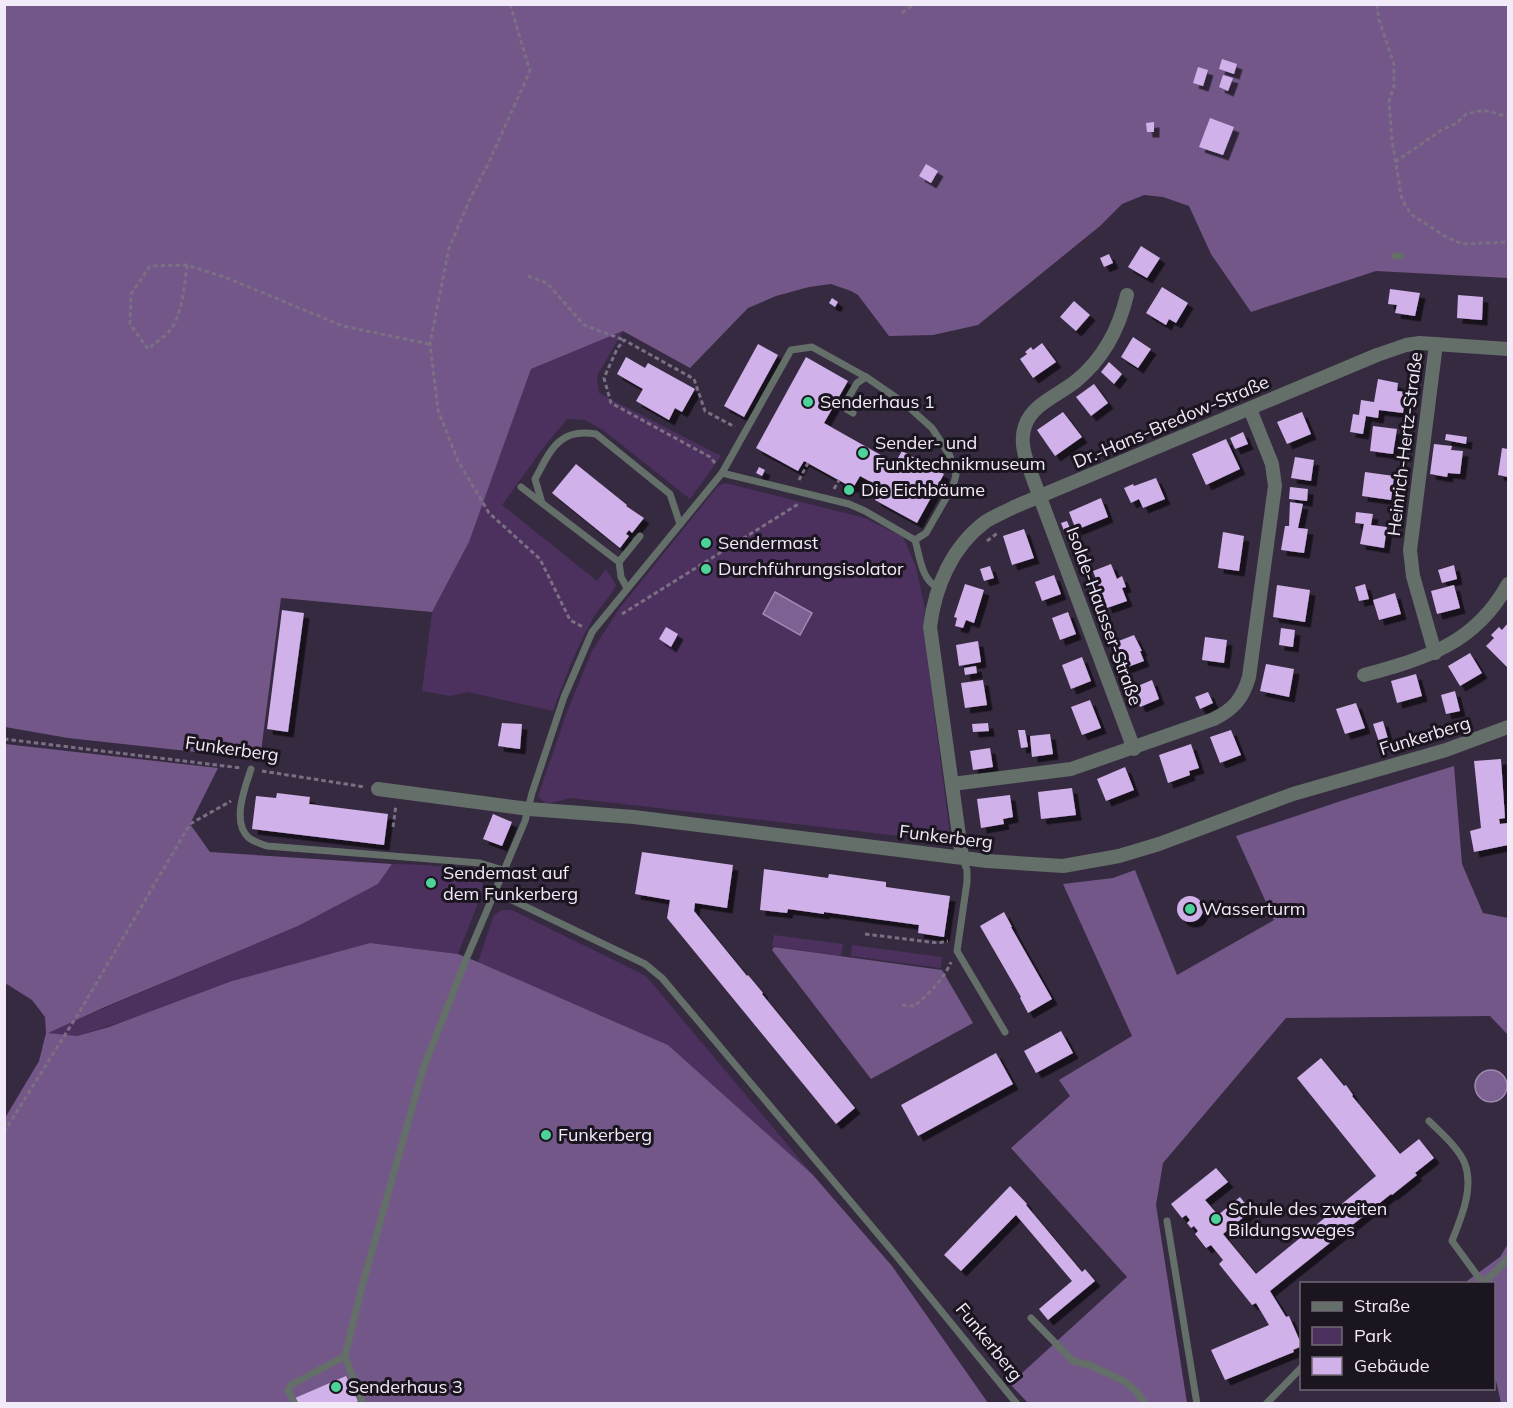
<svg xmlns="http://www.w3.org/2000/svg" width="1513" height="1408" viewBox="0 0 1513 1408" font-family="Mulish,sans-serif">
	<defs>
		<filter id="shadow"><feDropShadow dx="5.5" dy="5.5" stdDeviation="0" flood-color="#0009"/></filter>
	</defs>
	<rect width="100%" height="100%" fill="#362a40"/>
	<g fill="#4c315f">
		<path d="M623 331 597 376 599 393 721 456 690 499 603 430 585 420 567 419 544 447 502 505 597 581 606 569 616 585C610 598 599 607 592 620 575 651 565 678 553 711L468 692 450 696 422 691 432 612 469 542 531 369Z"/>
		<polygon points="725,483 865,518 903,537 916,567 925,609 923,626 951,842 571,798 546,804 538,796 567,712 592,651 619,609 718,486"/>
		<path d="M392 864C413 865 460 864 477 876 481 879 482 883 484 888L458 954 370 943 77 1036 46 1033 298 926 378 884Z"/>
		<polygon points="502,910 512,910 646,976 812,1174 668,1045 478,962 494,915"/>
		<polygon points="774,935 843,944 841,956 772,946"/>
		<polygon points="852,945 942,957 941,968 851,956"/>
	</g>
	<g fill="#735789">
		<polygon points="4,5 1508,5 1508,278 1376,271 1251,312 1211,254 1189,206 1163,197 1144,195 1122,204 1100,226 978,325 933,335 889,336 858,295 851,291 831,284 809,287 776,296 748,308 690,368 623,331 531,369 469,542 432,612 281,598 260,759 68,738 5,727"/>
		<polygon points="5,744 218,768 190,824 210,852 392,864 378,884 298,926 105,1007 48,1033 77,1036 109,1027 232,981 370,943 458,954 478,962 668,1045 812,1174 892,1266 988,1403 5,1404 5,1118 39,1061 46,1033 45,1017 32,1000 5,983"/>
		<polygon points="1454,766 1462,864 1483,913 1508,918 1508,1035 1490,1016 1286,1018 1163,1163 1156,1205 1187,1403 1028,1403 1010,1384 1127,1277 1011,1148 1070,1096 1059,1080 1132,1036 1063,884 1113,878 1135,870 1177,975 1274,920 1236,836 1350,798"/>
		<polygon points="774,947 942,970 973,1023 871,1079 772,950"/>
		<polygon points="1508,1244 1508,1403 1501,1403 1494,1372 1494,1284 1468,1283 1467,1281 1500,1257"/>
	</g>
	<g fill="#7d6193" stroke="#a08ab2" stroke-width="1.5">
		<polygon points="775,592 812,613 800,635 763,614"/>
		<circle cx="1491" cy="1086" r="16"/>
	</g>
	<g fill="#d0b1e9" filter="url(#shadow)">
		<polygon points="1222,59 1237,64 1234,74 1219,69"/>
		<polygon points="1198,67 1208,70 1203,86 1193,83"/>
		<polygon points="1223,75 1233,78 1228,91 1219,87"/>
		<polygon points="1210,118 1234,127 1223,155 1199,147"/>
		<polygon points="1154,122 1154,132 1147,132 1146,123"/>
		<polygon points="926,164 938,171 931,183 919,176"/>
		<polygon points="1141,246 1160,258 1147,278 1128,267"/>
		<polygon points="1109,254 1113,263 1104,267 1100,258"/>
		<polygon points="1162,287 1188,303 1176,323 1169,319 1166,325 1146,313"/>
		<polygon points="1390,289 1420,293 1415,316 1395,313 1397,305 1388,304"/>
		<polygon points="1458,295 1483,297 1482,320 1457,318"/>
		<polygon points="832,298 838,302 835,307 829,303"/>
		<polygon points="1074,301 1090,315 1076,331 1060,317"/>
		<polygon points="1133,337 1151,349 1138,368 1121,357"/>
		<polygon points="1042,343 1056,362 1033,378 1020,359 1027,354 1025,352 1031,347 1033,350"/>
		<polygon points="758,344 778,355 744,417 724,406"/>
		<polygon points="626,357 645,368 648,363 695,389 682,412 675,408 669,420 636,401 643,389 617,374"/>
		<polygon points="806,357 848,381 824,423 895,463 902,451 944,474 917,523 875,500 882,488 860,476 853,488 804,461 798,471 756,448"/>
		<polygon points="1109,362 1122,374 1114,384 1101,372"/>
		<polygon points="1378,379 1398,383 1397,391 1406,392 1403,413 1379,410 1378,418 1366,416 1363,434 1350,432 1353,414 1359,415 1361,400 1374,402"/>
		<polygon points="1094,384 1108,403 1091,416 1076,397"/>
		<polygon points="1063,412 1082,437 1055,456 1037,430"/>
		<polygon points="1302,412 1311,434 1287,444 1277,422"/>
		<polygon points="1373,426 1397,429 1393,454 1370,451"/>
		<polygon points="1243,432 1248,444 1235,449 1230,438"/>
		<polygon points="1446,434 1467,437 1466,444 1445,440"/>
		<polygon points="1226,439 1240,469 1206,485 1192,454"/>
		<polygon points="1434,444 1452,446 1451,450 1463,451 1460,474 1448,473 1447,477 1430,474"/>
		<polygon points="1502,448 1508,449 1508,477 1498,475"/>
		<polygon points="1295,457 1314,460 1311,481 1291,478"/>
		<polygon points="576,464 627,505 626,506 644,518 632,533 629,530 626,534 629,536 620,548 552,493"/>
		<polygon points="759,467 765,470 762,476 756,473"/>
		<polygon points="1365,472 1394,476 1391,500 1362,496"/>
		<polygon points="1156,478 1165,499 1143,508 1139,499 1131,503 1124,488 1133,484 1134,486"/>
		<polygon points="1290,487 1308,489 1307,501 1289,499"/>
		<polygon points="1101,498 1108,517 1076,530 1069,512"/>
		<polygon points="1290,502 1303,504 1298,528 1308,529 1304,553 1281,550 1285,526 1289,526"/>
		<polygon points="1356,512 1373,514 1371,525 1387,527 1384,548 1360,544 1364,524 1355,523"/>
		<polygon points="1067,521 1072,533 1066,536 1061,523"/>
		<polygon points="1024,529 1034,558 1012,565 1003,536"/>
		<polygon points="1223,532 1244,536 1239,571 1218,568"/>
		<polygon points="1111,564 1117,579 1122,576 1126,587 1122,588 1127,601 1107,608 1093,571"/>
		<polygon points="1454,565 1457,579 1442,583 1438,570"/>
		<polygon points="990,566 994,578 984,581 980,569"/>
		<polygon points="1054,575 1061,594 1042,601 1035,582"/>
		<polygon points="965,584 984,590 974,623 966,620 963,628 955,626 957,618 954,617"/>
		<polygon points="1365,584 1369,599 1359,601 1355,587"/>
		<polygon points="1277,585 1310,590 1305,622 1273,617"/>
		<polygon points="1454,585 1460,608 1437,614 1431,591"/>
		<polygon points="1395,593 1401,614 1379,620 1373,600"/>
		<polygon points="282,610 304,613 288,732 267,729"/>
		<polygon points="1068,612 1076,634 1060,640 1052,618"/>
		<polygon points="1508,623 1508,668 1486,646 1494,638 1491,635 1499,627 1502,630"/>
		<polygon points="666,627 678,634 671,647 659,639"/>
		<polygon points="1281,628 1295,630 1293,647 1279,645"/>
		<polygon points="1134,635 1142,651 1140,651 1144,661 1125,668 1116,642"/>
		<polygon points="1205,637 1227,640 1224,663 1202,660"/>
		<polygon points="978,641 981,662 959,666 956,645"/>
		<polygon points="1470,653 1482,673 1460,686 1448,666"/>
		<polygon points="1082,657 1091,681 1071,689 1062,665"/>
		<polygon points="1266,664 1294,669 1289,697 1260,691"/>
		<polygon points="976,666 977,673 965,675 964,668"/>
		<polygon points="1416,674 1422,696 1397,703 1391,681"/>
		<polygon points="983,680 987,705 965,708 961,683"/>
		<polygon points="1152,680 1159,699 1140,707 1133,688"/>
		<polygon points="1455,691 1460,711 1446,714 1441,695"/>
		<polygon points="1208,692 1213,703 1200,709 1195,697"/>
		<polygon points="1090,700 1101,728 1082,735 1071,707"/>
		<polygon points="1356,703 1365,728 1345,734 1336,709"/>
		<polygon points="1383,721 1388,739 1379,742 1373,724"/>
		<polygon points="502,723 522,724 520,749 498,746"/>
		<polygon points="988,723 989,731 973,732 972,724"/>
		<polygon points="1018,730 1025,730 1028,747 1021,748"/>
		<polygon points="1231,730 1241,755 1220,763 1210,737"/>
		<polygon points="1050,734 1053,754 1032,757 1030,736"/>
		<polygon points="1191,744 1199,768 1189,771 1190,775 1168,783 1159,755"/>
		<polygon points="990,748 993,767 973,770 970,751"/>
		<polygon points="1501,759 1505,818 1499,819 1500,824 1508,823 1508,845 1474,852 1470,831 1481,828 1474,761"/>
		<polygon points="1125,767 1134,790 1106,801 1097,779"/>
		<polygon points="1072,788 1076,815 1041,819 1038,792"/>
		<polygon points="277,793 310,797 309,804 388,814 384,845 252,829 256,796 276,798"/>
		<polygon points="1010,795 1013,817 1003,819 1004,824 981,828 977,799"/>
		<polygon points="493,814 512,822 502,846 483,839"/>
		<polygon points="642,852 733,865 727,908 695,903 694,911 747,976 748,975 763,993 762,994 855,1108 836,1124 667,918 670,900 635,894"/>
		<polygon points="764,869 828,878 829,874 886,882 886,887 950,896 944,937 918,933 919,925 824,912 824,914 788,909 787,913 760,910"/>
		<circle cx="1190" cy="909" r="13"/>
		<polygon points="1004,912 1012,927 1011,927 1052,999 1028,1013 1020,998 1021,997 980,926"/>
		<polygon points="1061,1031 1073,1053 1036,1073 1024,1051"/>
		<polygon points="996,1053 1013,1084 918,1136 901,1105"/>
		<polygon points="1321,1058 1344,1086 1346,1085 1353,1095 1352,1096 1400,1154 1419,1139 1434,1158 1415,1173 1417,1175 1392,1195 1391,1194 1270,1291 1286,1317 1289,1316 1302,1346 1293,1350 1294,1352 1225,1380 1211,1350 1269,1325 1256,1303 1252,1305 1219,1264 1223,1260 1211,1245 1206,1248 1195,1234 1198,1231 1194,1226 1191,1228 1187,1223 1190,1220 1186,1215 1182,1218 1171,1204 1216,1168 1228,1182 1205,1200 1218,1215 1240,1197 1251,1211 1223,1234 1256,1274 1376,1176 1297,1078"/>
		<polygon points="1010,1186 1027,1204 1026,1205 1082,1272 1085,1269 1095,1281 1048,1320 1039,1309 1072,1281 1016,1215 961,1271 944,1255"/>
		<polygon points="346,1376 358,1401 353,1404 297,1404 295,1398"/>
	</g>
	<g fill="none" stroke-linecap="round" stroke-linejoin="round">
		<g stroke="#7a6f83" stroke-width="3" stroke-dasharray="4.5 3" stroke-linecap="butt">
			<polyline points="510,4 530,71 488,164 470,199 449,248 430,344 438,410 458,461 489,513 540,559 570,620 583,627"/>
			<polyline points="1377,4 1379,20 1394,64 1394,86 1389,102 1392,140 1402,200 1412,215 1448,238 1463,244 1508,242"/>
			<polyline points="902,13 914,4"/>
			<polyline points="1395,162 1443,129 1457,123 1466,114 1479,111 1488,111 1508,117"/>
			<path d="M187 265C184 287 183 317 167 334 161 339 154 344 148 349L130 324 131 294 150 266 187 265 227 278 343 326 429 344"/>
			<polyline points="528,276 547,283 584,325 624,340"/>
			<polyline points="715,463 710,457 611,403 604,378 617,349 624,340 694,379 705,411 735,427"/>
			<polyline points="799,480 808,463"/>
			<polyline points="834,489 839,480"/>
			<polyline points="987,541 999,532"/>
			<polyline points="622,614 800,503"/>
			<polyline points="4,739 241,768"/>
			<polyline points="262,771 365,787"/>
			<polyline points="393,827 396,805"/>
			<polyline points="865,934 938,943 948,941"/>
			<path d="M902 1005 914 1006C928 995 944 979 951 962"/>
			<polyline points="4,1132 80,1011 190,824 231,801"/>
		</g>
		<g stroke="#636f68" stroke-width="7">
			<polyline points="1395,256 1401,256"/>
			<polyline points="853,413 843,407 857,383 866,377"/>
			<path d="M722 473 849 504 865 511 915 540C920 557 921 579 938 588"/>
			<polyline points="521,487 619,562 621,577 627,588"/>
			<path d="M542 503 535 479C551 450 558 428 596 434L670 494 680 524"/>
			<polyline points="619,562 640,536"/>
			<path d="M251 769C245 787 231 823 249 838 254 842 262 844 267 846L480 863 503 870"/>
			<polyline points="962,857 967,870 967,882 957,951 1005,1032"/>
			<polyline points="495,892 645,964 662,978 894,1253 1017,1404"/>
			<path d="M1429 1121C1441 1133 1459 1148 1465 1164 1474 1189 1461 1218 1452 1241L1482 1282"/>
			<polyline points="1167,1221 1197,1404"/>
			<polyline points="1479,1284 1492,1275 1508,1258"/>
			<polyline points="1031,1318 1073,1361 1089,1365 1124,1381 1137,1392 1145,1404"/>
			<polyline points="295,1404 288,1390 291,1385 345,1356"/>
			<polyline points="363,1404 345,1356 363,1283 423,1069 465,962 525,821 532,793 564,697 592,632 722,473 791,350 812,347 866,377 904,403 932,428 950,456 956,475 953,486 926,533 915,540"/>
			<polyline points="1266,1404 1302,1367"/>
		</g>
		<g stroke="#636f68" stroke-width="14">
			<path d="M1127 295C1119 329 1103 359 1076 381 1059 395 1032 404 1025 426 1018 446 1029 466 1035 484L1134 749"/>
			<polyline points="1435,653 1413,576 1410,550 1436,344"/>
			<path d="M1364 675C1426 658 1475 644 1508 584"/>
			<path d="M952 784 1071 769 1214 719C1234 709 1243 698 1249 677L1275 486 1272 464 1250 409"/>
			<polyline points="378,789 529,809 634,817 987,861 1063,866 1119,856 1159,844 1293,794 1446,750 1508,727"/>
			<path d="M962 857 930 627C935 586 952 547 985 522 994 516 1005 512 1014 507L1377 355 1406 345 1420 343 1508 349"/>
		</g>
	</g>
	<g fill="#4dd39a" stroke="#1b151f" stroke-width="2">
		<circle cx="808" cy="402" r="6"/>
		<circle cx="863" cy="453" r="6"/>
		<circle cx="849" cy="490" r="6"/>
		<circle cx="706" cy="543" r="6"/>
		<circle cx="706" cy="569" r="6"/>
		<circle cx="431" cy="883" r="6"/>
		<circle cx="1190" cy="909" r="6"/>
		<circle cx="546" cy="1135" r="6"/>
		<circle cx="1216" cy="1219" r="6"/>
		<circle cx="336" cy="1387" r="6"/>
	</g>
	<g text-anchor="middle" stroke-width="6" stroke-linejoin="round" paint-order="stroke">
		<g font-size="18" fill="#f2eaf9" stroke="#1b151f" text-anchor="start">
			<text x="820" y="408">Senderhaus 1</text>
			<text x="875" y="449">Sender- und<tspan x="875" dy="21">Funktechnikmuseum</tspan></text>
			<text x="861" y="496">Die Eichbäume</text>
			<text x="718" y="549">Sendermast</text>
			<text x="718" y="575">Durchführungsisolator</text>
			<text x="443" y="879">Sendemast auf<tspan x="443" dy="21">dem Funkerberg</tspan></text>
			<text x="1202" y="915">Wasserturm</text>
			<text x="558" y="1141">Funkerberg</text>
			<text x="1228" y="1215">Schule des zweiten<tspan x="1228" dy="21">Bildungsweges</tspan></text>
			<text x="348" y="1393">Senderhaus 3</text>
		</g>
		<g font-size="18" fill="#f2eaf9" stroke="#1b151f">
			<text transform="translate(1171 422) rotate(-23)" y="6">Dr.-Hans-Bredow-Straße</text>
			<text transform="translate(1405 444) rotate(-83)" y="6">Heinrich-Hertz-Straße</text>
			<text transform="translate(1104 616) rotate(70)" y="6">Isolde-Hausser-Straße</text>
			<text transform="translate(1425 736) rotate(-17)" y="6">Funkerberg</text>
			<text transform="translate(232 749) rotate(8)" y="6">Funkerberg</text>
			<text transform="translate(946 837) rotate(7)" y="6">Funkerberg</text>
			<text transform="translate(989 1342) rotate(51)" y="6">Funkerberg</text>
		</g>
	</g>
	<rect width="1513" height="1408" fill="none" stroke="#f2eaf9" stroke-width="12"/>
	<rect x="1300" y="1282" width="195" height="108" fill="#1b151f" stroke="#716a76" stroke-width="1.5"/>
	<rect x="1312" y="1302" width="30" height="9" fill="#636f68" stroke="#716a76" stroke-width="1.5"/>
	<text x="1354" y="1312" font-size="18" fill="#f2eaf9">Straße</text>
	<rect x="1312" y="1327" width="30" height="18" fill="#4c315f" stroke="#716a76" stroke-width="1.5"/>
	<text x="1354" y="1342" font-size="18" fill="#f2eaf9">Park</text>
	<rect x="1312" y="1357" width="30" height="18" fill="#d0b1e9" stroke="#716a76" stroke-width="1.5"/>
	<text x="1354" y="1372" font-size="18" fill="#f2eaf9">Gebäude</text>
</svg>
